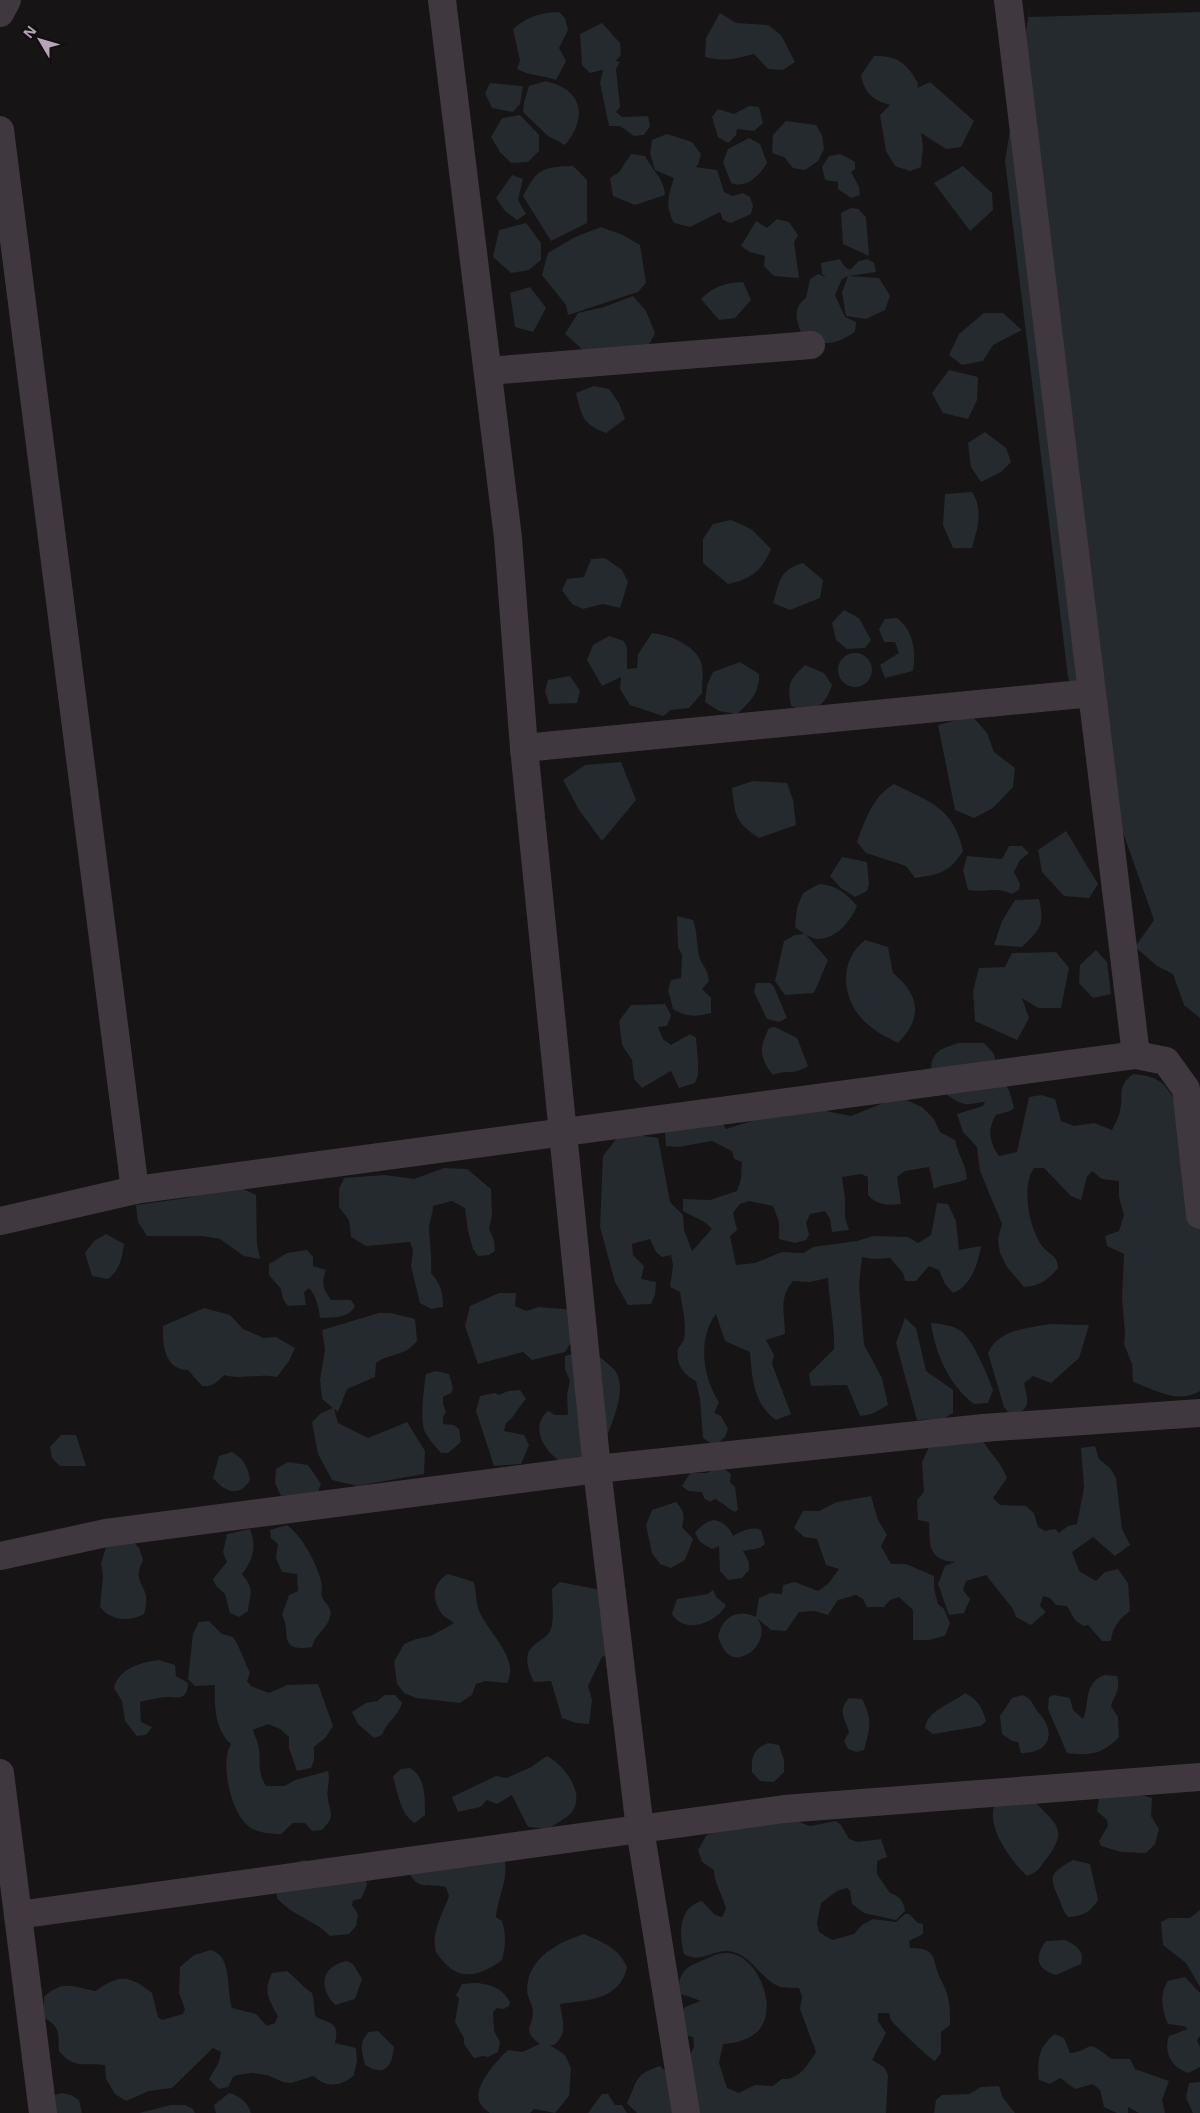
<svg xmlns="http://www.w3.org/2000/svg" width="1200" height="2113" viewBox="0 0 1200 2113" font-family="'Open Sans',sans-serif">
	<rect width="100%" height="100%" fill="#161415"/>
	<g fill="#242a2e">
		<polygon points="1031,0 1029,17 1200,12 1200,1018 1184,1005 1173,974 1157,966 1135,947 1154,920 1068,677 1005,161"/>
		<path d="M559 12 565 18 568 30 559 48 566 61 556 80C543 75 530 76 517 69L520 61 513 29C529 16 539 13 559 12Z"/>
		<path d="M720 13 736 23 768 25 781 35 795 62 783 70 768 69 754 54C733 59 727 62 705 57L706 38Z"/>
		<polygon points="602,23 620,43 621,55 615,61 620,62 616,69 620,107 616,112 622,117 648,116 650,126 644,135 634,136 620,126 609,126 600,83 603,70 590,73 582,65 580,34"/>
		<path d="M874 56C899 56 906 63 918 83L917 88 930 82 974 121 961 147 946 149 921 133 923 147 921 167 910 171 895 166 886 151 880 115 890 105C872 100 864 92 861 75Z"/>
		<path d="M546 81C583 90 588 117 565 145L548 136 523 112 524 102 529 86Z"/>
		<polygon points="490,83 523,86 520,104 513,112 492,108 485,93"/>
		<polygon points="749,106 759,107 763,123 754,131 737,129 736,135 728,143 718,137 712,117 718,109 734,114"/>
		<polygon points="520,115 539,135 539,151 528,162 511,163 500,152 491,137 502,118"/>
		<polygon points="786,121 816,125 822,135 824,149 818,161 805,170 793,168 784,157 772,153 773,135"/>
		<path d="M667 134 692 142 701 154 698 165 695 167 717 170 724 192 732 196 743 193 750 197 753 206 751 214 731 223 723 220 720 212 690 227 674 223C665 205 668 197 674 178L655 170 650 153 652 140Z"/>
		<path d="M749 138 760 144 767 163C759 176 747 189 731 183L723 162 728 149Z"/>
		<path d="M631 154 645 156C652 170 664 178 665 195L635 205 613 196 610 178 619 172Z"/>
		<polygon points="841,154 855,162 855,169 851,172 859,187 860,195 851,198 838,189 838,182 825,180 822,167 829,156"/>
		<path d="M573 166 587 180V223L551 241 523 196C537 168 543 167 573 166Z"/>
		<polygon points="963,166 992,193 993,210 970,231 934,183"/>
		<polygon points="512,175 523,179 518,200 526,214 517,220 505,211 496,198"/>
		<polygon points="851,208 858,209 866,217 869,256 843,244 841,213"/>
		<polygon points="777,219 789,222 798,235 794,242 799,278 774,276 764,266 765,256 750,252 741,246 756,221 767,228"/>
		<polygon points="526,223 541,243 541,260 529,270 511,273 493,257 499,230"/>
		<polygon points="601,227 623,235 640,245 646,283 638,292 568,315 566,305 542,275 548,253 575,237"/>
		<path d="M840 259 844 266 850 270 859 261 868 259 874 263 876 272 849 276 879 278 890 296 885 310 866 319 846 316 842 292 848 276 842 279 835 295 845 317 856 322 855 332C835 345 827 345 804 340 798 324 790 309 806 298L810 279 818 274 826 277 822 274 821 263Z"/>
		<path d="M743 282 751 300 735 318 719 320 701 299C714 286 725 283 743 282Z"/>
		<polygon points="530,287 546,308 533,332 515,327 510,293"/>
		<polygon points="633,296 646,311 655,333 646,350 592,358 565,334 578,313 604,307"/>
		<polygon points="984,313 1003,313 1022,330 993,345 983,361 962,365 949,355 959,334"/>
		<polygon points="949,370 978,377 977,400 968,419 943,413 932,393"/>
		<path d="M594 386 609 389 619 403 625 419 606 433C582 424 582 416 576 393Z"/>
		<polygon points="985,432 1006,448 1011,462 1001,472 981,482 971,467 968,443"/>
		<path d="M972 492C984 510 977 529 972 548H953L943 525 945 494Z"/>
		<path d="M731 520 751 529 771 549C762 571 751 579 728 584L703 563V539L713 524Z"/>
		<polygon points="605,558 622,570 628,582 620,608 603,604 583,609 572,604 562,590 567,579 584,577 591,559"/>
		<path d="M803 563 823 580 820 598 790 610 773 603C780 581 779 570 803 563Z"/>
		<polygon points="844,610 859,618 871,640 865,648 847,649 836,640 832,623"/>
		<path d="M897 618C914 631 916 651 913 671L885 678 880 665 899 653 895 642H884L879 629 885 619Z"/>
		<path d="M652 633C669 635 694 644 701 662 704 670 702 684 702 693L689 708 671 710 663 716 630 705 620 689 621 677 602 686 587 660 593 645 609 636 624 641 627 648V669L637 668 638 654Z"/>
		<circle cx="855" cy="670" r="17"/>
		<path d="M740 662 759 674C760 692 750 702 737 714L719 711 705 702 707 685 713 672Z"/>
		<path d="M805 665 824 673 832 685C827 700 822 706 807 712L791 706C787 685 789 680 805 665Z"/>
		<polygon points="570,676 580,691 577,703 549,704 545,691 548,680"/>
		<polygon points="972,716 987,733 994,752 1015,768 1013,787 993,808 974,818 955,810 938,725"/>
		<polygon points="621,762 636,800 602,841 579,810 563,780 585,765"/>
		<path d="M753 781 787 783 793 800 796 825 759 838C735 822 735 816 732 788Z"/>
		<path d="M894 784C930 802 954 808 963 851 949 873 940 874 915 878L906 866 866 853 857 842C865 820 873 796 894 784Z"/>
		<polygon points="1066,831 1098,884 1089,898 1064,896 1042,872 1038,850"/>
		<path d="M1009 846H1022L1029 853 1020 860 1014 872 1020 884 1019 890 1012 894C997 886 984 893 968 890L963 870 967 856 1002 859Z"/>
		<polygon points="842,857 867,862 869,884 867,891 855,897 841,888 830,876"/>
		<path d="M819 884C836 885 846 893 857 906 851 921 836 939 818 939 814 939 809 936 806 935L828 960 814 993 785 995 775 981 784 941 795 935 804 934 795 927 797 908 803 893Z"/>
		<path d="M1039 899C1045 926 1040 929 1022 947L994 945 1002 921 1015 900Z"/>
		<path d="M677 916 693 920C698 932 696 946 700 959 704 969 707 966 709 981L702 989 711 998V1013C696 1017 686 1017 673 1009L668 990 671 980 681 978 682 955 678 947Z"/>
		<path d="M865 940 888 947 893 973C920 995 923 1018 898 1043 889 1038 879 1034 871 1027 842 1005 836 963 865 940Z"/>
		<polygon points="1096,950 1107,962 1111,994 1093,998 1079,983 1080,965"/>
		<polygon points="1056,952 1069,968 1061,1008 1038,1008 1022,998 1029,1018 1017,1040 975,1021 973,991 979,968 1005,967 1012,953"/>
		<polygon points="756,983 770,983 774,987 787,1018 779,1022 767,1019 754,992"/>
		<polygon points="665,1004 671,1015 667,1026 658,1027 663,1039 671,1045 690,1034 696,1038 698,1061 698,1075 695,1083 679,1088 671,1071 642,1088 634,1079 632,1060 622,1045 619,1021 631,1005"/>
		<path d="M775 1027 797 1038 808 1066C792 1076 788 1069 773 1075 759 1057 759 1048 769 1028Z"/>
		<path d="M958 1043H984L994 1054 1001 1083 1003 1081 1009 1090 1014 1108 1010 1111 996 1115C987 1130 989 1141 999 1156L1017 1152 1029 1097 1041 1095 1055 1099 1061 1121 1074 1126 1094 1123 1112 1130C1115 1124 1119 1117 1120 1111 1124 1094 1116 1087 1133 1074 1157 1076 1166 1082 1176 1104L1200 1219V1391C1178 1405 1154 1389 1133 1382L1132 1364 1124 1344 1125 1333 1122 1298 1124 1254 1107 1246 1105 1236 1119 1231 1124 1215 1119 1197V1181L1102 1179 1092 1171 1087 1177 1081 1200 1071 1196 1044 1168H1034C1021 1186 1029 1230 1043 1247 1050 1255 1058 1256 1058 1268 1048 1280 1040 1286 1024 1287L1007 1267 1000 1253 998 1239 1002 1224 980 1171 977 1147 963 1132 957 1114 983 1106 985 1102C979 1102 971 1105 966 1104 945 1101 917 1067 940 1050 945 1047 953 1045 958 1043Z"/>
		<path d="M906 1100 922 1107 934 1119 940 1132 955 1140C958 1155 966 1164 967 1179 955 1185 944 1183 934 1189L929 1167 905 1171 897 1177 901 1204C887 1206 877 1205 868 1195V1177L861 1174 842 1177 845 1198V1218L849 1230 832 1232 830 1219 825 1211 810 1214 806 1223 809 1235 806 1240 795 1243 779 1239V1222L773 1206 749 1201 740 1204 733 1213 737 1230 730 1236 736 1265 755 1263 782 1252 804 1253 813 1247 857 1241 873 1236 908 1237 918 1243 931 1235 937 1203 948 1204 956 1221 959 1250 981 1246C978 1264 971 1286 953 1293L945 1284 939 1270 929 1266 916 1281H905L903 1273 890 1258 873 1259 862 1257 859 1285 864 1345 882 1378 888 1405 872 1414 860 1416 847 1385 811 1386 809 1374 834 1349C835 1325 829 1302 828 1278L810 1282 793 1281C778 1299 785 1313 785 1334L766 1340 774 1355 772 1364 791 1414 776 1420C753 1404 752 1377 750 1352L725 1341 716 1314C697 1339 703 1378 719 1402L714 1413 721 1416 728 1429 725 1437 715 1446 703 1438 700 1399 696 1381C684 1375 675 1364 678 1349 679 1346 683 1343 684 1339 687 1325 682 1306 680 1292L670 1287 673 1265 671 1255 662 1257 656 1252 650 1239 632 1244 633 1255 644 1266 641 1279 656 1282 655 1295 651 1304 628 1305 615 1282 600 1227 603 1156 616 1139 637 1135 658 1138 670 1202 683 1215 684 1230 692 1251 712 1229C705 1220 693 1217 683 1211V1199L710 1200 737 1191 741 1179 742 1162 734 1159 732 1151 712 1141 678 1147 666 1146 665 1132 720 1120 726 1129 758 1119 821 1110 851 1116 886 1102Z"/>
		<path d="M444 1168 467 1169 491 1189 492 1215 489 1229 494 1240 495 1251 489 1255 478 1256 473 1249 468 1231 465 1208 452 1201 433 1206C433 1213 429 1223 429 1229 430 1244 432 1257 431 1273 441 1285 443 1292 443 1307L431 1309 420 1303 411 1266 413 1250 410 1242 366 1246 351 1237 349 1220 339 1207V1189L344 1178 385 1175 414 1179Z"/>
		<polygon points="237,1186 256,1195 257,1244 260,1259 244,1256 220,1239 202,1236 147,1236 138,1222 136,1205 186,1198"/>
		<path d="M106 1234 124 1244C122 1258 120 1270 108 1279L92 1276 85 1253 94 1241Z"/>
		<path d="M307 1250 313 1257V1266L326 1270C321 1283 323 1289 331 1300H351L355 1306C349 1319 332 1317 320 1318 319 1308 316 1295 309 1288L304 1292 306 1305 288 1306 283 1299 281 1289 269 1275V1264L287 1253Z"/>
		<polygon points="499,1293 516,1293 515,1306 526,1311 539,1307 575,1310 575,1336 565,1352 532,1360 523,1352 478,1364 465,1326 470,1306"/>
		<path d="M204 1308 230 1315 243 1329 264 1338 276 1337 295 1348 289 1361 277 1377C259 1373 242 1380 224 1375 217 1382 213 1387 202 1386L188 1370C165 1370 162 1345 163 1326Z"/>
		<path d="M379 1313H391L415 1319 417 1341C404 1357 392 1352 376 1363L375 1377 347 1389 338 1412 334 1409 338 1423 368 1438 407 1422 425 1451 424 1474 357 1486 332 1480 318 1454 312 1422 321 1413 333 1408 322 1399 320 1380 325 1350 322 1330Z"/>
		<polygon points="905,1318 916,1328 926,1371 953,1390 953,1413 943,1419 917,1420 896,1343"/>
		<path d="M931 1323C941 1324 952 1325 961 1331 973 1340 988 1376 993 1390L988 1403 974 1404C949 1385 935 1353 931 1323Z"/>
		<path d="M1051 1324 1089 1325 1079 1358 1051 1383 1033 1376 1024 1383C1028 1402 1032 1408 1012 1417L1004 1407 988 1353C999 1329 1028 1328 1051 1324Z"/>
		<path d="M576 1353H596C601 1359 611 1365 616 1372 628 1393 609 1426 604 1447L587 1456 561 1462C544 1451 529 1427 548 1411L555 1415H568L567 1394 570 1381 565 1369V1356Z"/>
		<path d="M436 1371 449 1374 453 1388 451 1393 443 1397V1404L446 1412 443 1417V1424L454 1425 459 1429 461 1442 448 1453H441C436 1447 430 1441 426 1434 419 1424 424 1387 426 1374Z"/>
		<path d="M520 1390 526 1399C518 1407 516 1416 506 1423L504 1431 524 1435 529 1445 521 1464 494 1466 476 1411 480 1396 495 1393 499 1395 508 1391Z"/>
		<path d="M979 1433C986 1451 1001 1460 1007 1478L993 1498 1000 1505 1026 1506 1034 1513 1038 1527 1045 1531 1055 1529 1059 1533 1068 1526 1077 1524 1084 1488 1081 1448 1095 1446 1099 1459 1110 1468 1116 1478 1122 1529 1130 1545 1115 1556 1093 1537 1072 1552 1079 1571 1096 1581 1105 1572 1118 1569 1128 1583 1130 1611C1119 1619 1112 1628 1111 1641H1102L1088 1625 1083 1626 1075 1620 1067 1606 1056 1605 1050 1598 1043 1596 1040 1606 1046 1612 1031 1625 1016 1617 1013 1609 986 1575 966 1581 963 1590 970 1599 964 1613 949 1615 938 1584 945 1566 955 1562C927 1560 930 1544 929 1522L918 1520 917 1500 924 1492 922 1462 930 1445Z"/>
		<polygon points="61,1435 76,1435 86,1466 60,1466 52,1458 50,1447"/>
		<path d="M232 1452C244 1459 248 1467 250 1480 239 1498 225 1492 213 1478L219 1456Z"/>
		<polygon points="288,1462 308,1465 321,1484 318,1492 281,1496 275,1483 276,1469"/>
		<path d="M720 1466 731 1474 730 1482 735 1487 738 1510 735 1512C727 1508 723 1503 715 1499L710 1502 704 1498 702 1492 688 1491 682 1486 690 1473H707Z"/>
		<path d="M871 1496 878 1520 887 1535 881 1546 891 1564H906L934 1576V1588L938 1604 944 1609 950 1623 945 1636 928 1640H913V1610L899 1597 890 1600 884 1607H867L863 1599 856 1595 838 1600 828 1615 815 1611 799 1612 786 1631 771 1630 758 1619C772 1643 741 1666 728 1654 723 1650 720 1642 718 1637 722 1617 737 1608 756 1617L759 1598 770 1593 782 1594 783 1585 795 1582 818 1591 828 1584 839 1569 826 1565 817 1539 804 1537 794 1528 803 1511H819L837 1502Z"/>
		<path d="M676 1502C684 1510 685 1517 682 1527L693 1539 685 1560 671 1568 660 1564 652 1553 646 1525 652 1510Z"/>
		<path d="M714 1520C724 1522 729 1527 733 1536 742 1531 751 1526 761 1530L765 1544 760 1548 743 1551 749 1562V1570L742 1578 728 1580 720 1571 719 1546 712 1549 700 1542 695 1533C700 1526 706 1522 714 1520Z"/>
		<path d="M287 1525C303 1537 318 1565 322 1585 322 1589 321 1593 322 1597 325 1604 333 1608 330 1617 327 1629 315 1634 312 1647 276 1653 292 1631 282 1615L289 1595 298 1591 297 1574 282 1572 276 1558 278 1544 271 1538 270 1530Z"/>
		<path d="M250 1529C257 1546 253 1560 242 1574 255 1590 250 1593 248 1611L239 1617 230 1613 225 1594 216 1586 213 1579 227 1562 223 1552 227 1534Z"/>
		<path d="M131 1539 139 1548 143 1560C129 1586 154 1584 144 1614 129 1622 111 1621 100 1607L103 1576 101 1564 106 1547Z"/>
		<path d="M448 1574 474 1582C476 1592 476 1604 480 1613 489 1633 520 1659 507 1683L485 1681 476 1684 472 1695 460 1703 416 1698 404 1693 397 1684 394 1662 404 1644 416 1639 431 1636 454 1623C451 1620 445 1618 442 1614 431 1599 432 1583 448 1574Z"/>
		<path d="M560 1582 596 1589 613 1603 619 1651 602 1657 588 1686 592 1700 589 1724 576 1723 562 1718 551 1681 534 1682C513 1638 548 1648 552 1625 554 1615 552 1600 552 1589Z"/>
		<path d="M713 1590 716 1597 726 1605C717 1623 684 1635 672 1614L677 1599 708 1594Z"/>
		<path d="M209 1621 222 1634 233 1637C241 1649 244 1661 250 1673L247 1681 251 1686 269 1693 287 1685 318 1684 333 1726 326 1737 314 1747V1761L311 1768 297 1771 289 1748V1737L280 1729 268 1724 253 1730C255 1737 259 1744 259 1750 261 1766 257 1771 266 1786H285L295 1780 328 1771C331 1781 326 1789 328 1798 330 1815 336 1815 322 1830L312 1831 305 1823H293L281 1834C269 1834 254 1833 245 1823 230 1807 220 1762 231 1744 215 1730 214 1705 215 1685L195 1686 188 1679 193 1634 199 1622Z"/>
		<path d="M159 1660 175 1665 176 1676 188 1683C187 1703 177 1696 165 1697 159 1698 145 1700 140 1702L141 1722 152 1727 146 1735 137 1736 125 1721 122 1701 114 1688C118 1669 141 1662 159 1660Z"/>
		<path d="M1104 1675 1117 1676C1121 1690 1115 1694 1111 1706L1118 1717 1119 1737C1103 1754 1090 1756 1067 1753L1048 1709 1049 1697 1054 1695 1070 1698 1073 1710 1083 1719C1090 1703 1083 1684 1104 1675Z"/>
		<path d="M965 1693C978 1700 982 1707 986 1721L981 1726 933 1734 925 1728C927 1710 952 1704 965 1693Z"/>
		<path d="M385 1695H395L402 1703C398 1717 386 1722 382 1735L374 1738 358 1724 352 1712 366 1703 377 1701Z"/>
		<path d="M1022 1695C1032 1698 1032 1704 1038 1712 1057 1732 1050 1754 1021 1753L1018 1742 1012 1741 1002 1734 1000 1716 1012 1698Z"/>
		<path d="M849 1698 862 1699C873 1720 870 1728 864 1750L856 1752 848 1749 844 1741 849 1732C845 1717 837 1712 849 1698Z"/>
		<path d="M768 1743 779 1745 784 1760V1772L774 1782 760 1781 752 1772C751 1757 753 1749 768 1743Z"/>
		<path d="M547 1756C569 1768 592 1804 562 1820 558 1823 552 1827 548 1828 542 1829 534 1827 528 1827L512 1795 497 1804 487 1800 480 1807 458 1812 452 1797 496 1776 507 1778 531 1767Z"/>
		<path d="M410 1768C426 1777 425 1799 425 1815L415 1823C401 1816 397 1791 393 1776L401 1769Z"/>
		<polygon points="1100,1794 1137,1794 1152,1798 1151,1816 1159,1829 1155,1844 1146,1853 1121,1852 1101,1846 1099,1841 1108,1826 1107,1820 1097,1811"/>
		<path d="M1032 1799C1054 1823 1070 1828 1047 1858 1038 1869 1041 1870 1027 1876 1011 1861 987 1828 994 1806Z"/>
		<path d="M793 1820 810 1826 836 1821 841 1825 849 1839 858 1842 881 1839 887 1857 877 1861V1874L890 1893C900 1896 904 1902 905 1911L896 1920 864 1913 852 1904 850 1891 847 1888 837 1891 821 1903 817 1923 819 1932 832 1940 854 1934 862 1925 873 1919 896 1922 905 1914H909L918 1923 923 1924V1934L909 1941 910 1948C940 1948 931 1961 941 1980 950 1996 950 2006 950 2025L941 2032V2053L935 2061C929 2058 895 2026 891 2020 891 2020 889 2014 889 2013H878V2021L886 2033 872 2060 884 2067 888 2075 886 2113H637L627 2103C638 2082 632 2075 660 2066L663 2069 680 2074 694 2047 693 2037 685 2035 678 2018 685 2007 701 2001 681 1994C677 1983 680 1971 692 1965 702 1961 717 1952 728 1953 759 1955 779 2010 758 2031 748 2041 735 2043 723 2044L719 2063 727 2088 739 2093 755 2085 773 2086 782 2079C800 2080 807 2065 816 2052L800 2009 802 1997 799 1988C792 1987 782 1989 776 1985 759 1976 751 1956 733 1952 715 1947 702 1965 684 1954 679 1935 678 1907 702 1901L715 1915 722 1917 726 1909C723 1895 714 1884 714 1870L702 1862 698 1850 706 1836 715 1831 740 1829Z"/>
		<path d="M503 1854C511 1876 498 1895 496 1917L502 1921C506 1934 506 1946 502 1960 485 1973 462 1983 445 1963 441 1959 435 1953 435 1947 432 1930 444 1911 449 1896L446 1887C432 1883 418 1891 410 1874Z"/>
		<path d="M303 1860 365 1872 367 1885 361 1899 353 1900 352 1905 358 1914 356 1926 349 1934 330 1936C315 1920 292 1916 277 1898 276 1880 286 1865 303 1860Z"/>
		<path d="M1073 1860 1090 1864 1098 1900C1090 1912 1084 1916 1068 1917 1063 1911 1062 1906 1059 1899 1049 1875 1049 1874 1073 1860Z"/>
		<polygon points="1200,1910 1200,1987 1186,1963 1163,1945 1161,1922 1169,1918 1190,1918"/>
		<path d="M584 1934C602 1942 618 1947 627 1967 620 2001 586 2000 560 2004 562 2020 569 2033 554 2045H550L565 2055 571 2068 569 2096 555 2113 534 2109 530 2113H490C488 2111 483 2108 481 2105 470 2089 497 2060 508 2050L522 2052 540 2044C521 2030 533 2028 533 2011 532 2003 527 1997 527 1989 529 1956 558 1943 584 1934Z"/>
		<path d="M1065 1940C1076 1945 1085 1951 1081 1964L1056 1975C1036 1969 1034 1957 1046 1941Z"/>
		<path d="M211 1950C233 1956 226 1991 232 2008L256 2014 267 2026 275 2023 278 2016C268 1999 263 1991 272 1973L287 1971C297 1979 303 1987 312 1993 315 2002 313 2009 316 2017 331 2024 340 2022 335 2043L356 2048 357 2060 354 2075C342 2087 325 2088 314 2076L291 2083 283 2082 267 2075 252 2073 237 2075 233 2077 228 2087 219 2089 209 2079 219 2062 221 2052 213 2048 172 2088 149 2091 126 2101 115 2094 106 2079 105 2065C84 2062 74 2070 59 2051 58 2032 61 2028 43 2017L44 1997C63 1978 75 1988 96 1991 119 1974 129 1975 152 1993L158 2017 162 2020 183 2014 185 2009 179 1993 180 1967 194 1955Z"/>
		<path d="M347 1961 353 1964 362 1979 355 1999 335 2005C318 1987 321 1966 347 1961Z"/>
		<path d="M1185 1977 1200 1993V2036L1197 2040 1200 2047V2067L1189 2073C1172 2068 1163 2053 1169 2036L1188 2029 1184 2026 1168 2024C1162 2011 1159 1994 1168 1981Z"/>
		<path d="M475 1983C491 1984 502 1988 510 2002L509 2006 504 2009 497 2008 493 2012 494 2031 500 2042 498 2052 488 2057 483 2056 474 2058 464 2044V2038L455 2022 459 1999 456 1995 462 1984Z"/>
		<path d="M378 2031 394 2047C392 2067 385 2077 365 2065 362 2051 358 2043 369 2032Z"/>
		<path d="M1055 2034 1064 2038 1070 2053C1095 2051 1083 2036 1111 2059H1130L1135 2069 1169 2081 1162 2100 1165 2113H1139L1128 2107V2113H1117L1104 2107 1100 2090 1093 2084 1075 2089 1060 2078 1050 2084 1039 2080C1037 2062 1038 2046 1055 2034Z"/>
		<polygon points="1200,2082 1200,2113 1193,2113 1186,2098 1189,2083"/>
		<polygon points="999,2086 1003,2098 1015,2113 934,2113 936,2100 942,2095 969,2094 981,2087"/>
		<polygon points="62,2093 71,2095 79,2100 82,2113 51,2113 52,2104 55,2095"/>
		<path d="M229 2093C240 2096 248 2103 251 2113H216L214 2105Z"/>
		<polygon points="602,2094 608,2094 615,2105 622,2105 627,2113 588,2113"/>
		<polygon points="171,2105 185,2105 193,2109 195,2113 139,2113"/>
	</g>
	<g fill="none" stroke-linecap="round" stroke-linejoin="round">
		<g stroke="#40383f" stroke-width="28">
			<polyline points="442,0 508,538 524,748 597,1469 640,1829 686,2113"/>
			<polyline points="1008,0 1136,1055"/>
			<polyline points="0,13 7,0"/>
			<polyline points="0,130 135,1190"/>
			<polyline points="488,371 811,345"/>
			<polyline points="524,748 1092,693"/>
			<polyline points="0,1221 135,1190 1136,1055 1166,1061 1186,1089 1200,1215"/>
			<polyline points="0,1556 106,1533 597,1469 983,1428 1200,1413"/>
			<polyline points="0,1773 43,2113"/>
			<polyline points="18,1915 784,1809 1200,1777"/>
		</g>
	</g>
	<g transform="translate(40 40) rotate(308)" stroke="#110f10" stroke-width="4" paint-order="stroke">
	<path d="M0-4L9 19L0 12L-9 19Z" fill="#b7a4b7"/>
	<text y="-8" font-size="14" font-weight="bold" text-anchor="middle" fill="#b7a4b7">N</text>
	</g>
</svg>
